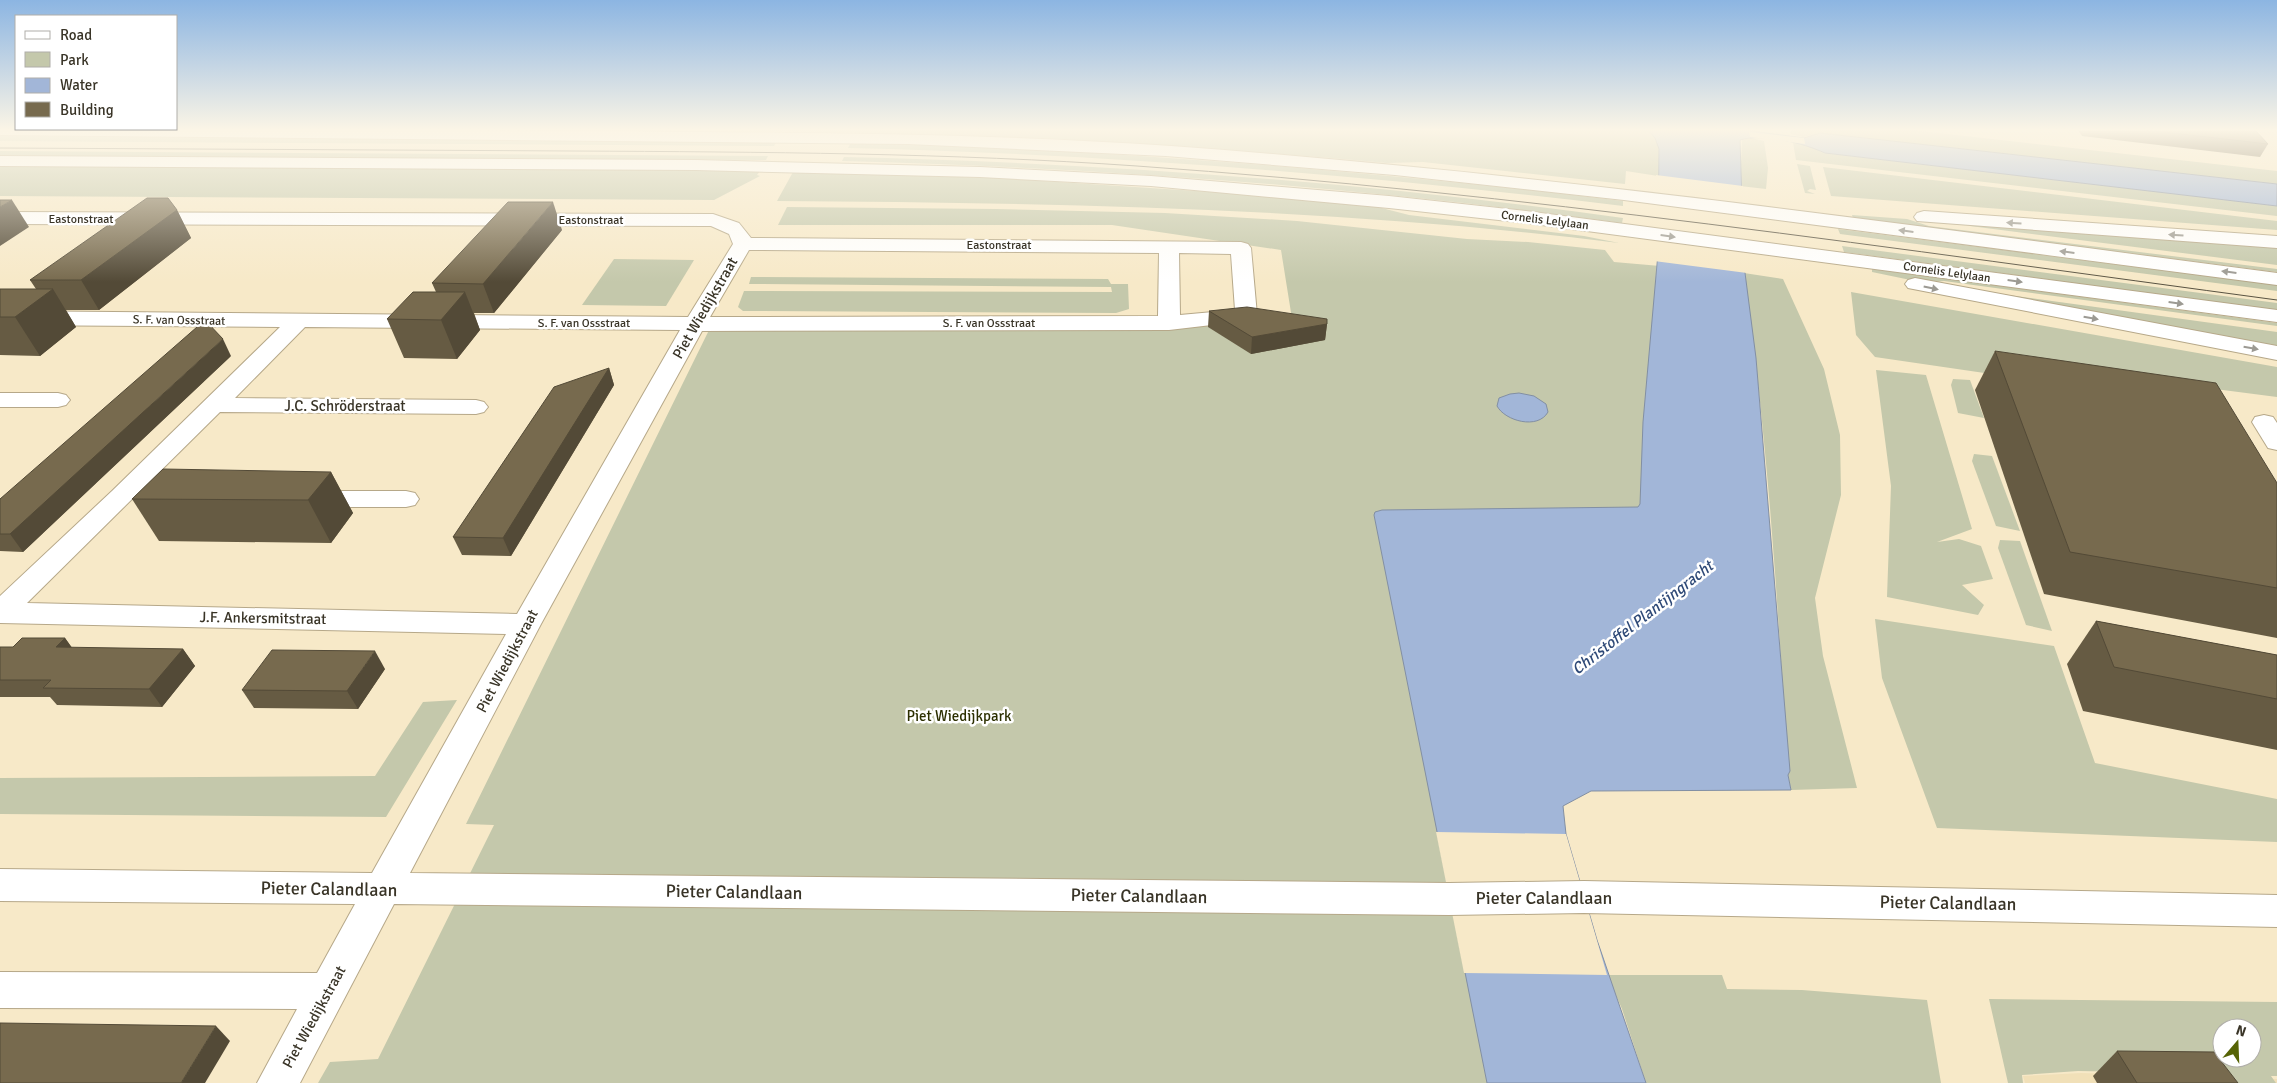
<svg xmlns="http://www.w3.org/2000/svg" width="2277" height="1083" viewBox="0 0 2277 1083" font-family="Signika,sans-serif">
	<rect width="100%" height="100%" fill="#f7e9c8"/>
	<polygon fill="#f1e0b8" points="2081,1073 2277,1079 2277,1083 2025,1083 2023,1076"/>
	<g fill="#c4c8ab" fill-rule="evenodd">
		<path d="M720 130H1730L1658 176 1626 171 1625 184 1423 162 1387 163C1165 143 943 133 720 130Z"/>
		<polygon points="1791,130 1912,130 2277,171 2277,184 1819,133 1803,137 1791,134"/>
		<polygon points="0,136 777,141 774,146 0,141"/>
		<polygon points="1751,138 1764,141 1768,168 1766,189 1740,186 1742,140"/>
		<path d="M851 142C1110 150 1367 170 1623 201V206C1366 175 1108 154 848 148Z"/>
		<polygon points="1793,142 1803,143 1824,153 2277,206 2277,216 1796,160"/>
		<polygon points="0,151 768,156 766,160 0,156"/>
		<path d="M844 157C1104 163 1365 182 1623 218L1622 223C1364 187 1103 168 842 161Z"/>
		<polygon points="1797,164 1810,166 1816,190 1810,189 1807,191 1815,194 1805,193"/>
		<polygon points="0,166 713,170 760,171 757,175 760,176 714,200 0,196"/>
		<polygon points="1823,167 2277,221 2277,230 1831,196"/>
		<path d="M793 172 995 178 1243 194 1374 206 1409 215 1584 236 1619 243C1340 208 1058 203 777 201Z"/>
		<polygon points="787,207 996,209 1165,213 1297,221 1467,239 1528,242 1605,250 1614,262 1660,266 1647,530 1424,577 1513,1083 318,1083 330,1062 378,1059 494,825 466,824 712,324 1293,325 1281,250 1112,225 778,225"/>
		<polygon points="1852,215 1907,219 1929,226 2277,269 2277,272 1853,218"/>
		<polygon points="1967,222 2277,246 2277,265 1970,226"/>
		<polygon points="1838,229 2277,285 2277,291 1840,234"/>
		<polygon points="1842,246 2277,303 2277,310 1844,252"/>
		<polygon points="614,259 694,260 666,306 582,305"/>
		<polygon points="1872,269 2277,323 2277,326 1944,281 1925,283 1872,272"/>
		<path d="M1744 273 1783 279 1824 369 1840 435 1841 495 1815 598 1823 656 1857 788 1791 790 1788 775C1778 607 1768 439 1744 273Z"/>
		<polygon points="751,277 1108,279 1111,284 1128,284 1129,309 1116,313 743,311 738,307 744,291 1112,292 1111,287 749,284"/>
		<polygon points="1851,292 2277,367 2277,397 2192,386 2203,405 1875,357 1856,335"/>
		<polygon points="1994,293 2277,332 2277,349"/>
		<polygon points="1876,370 1926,375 1972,529 1937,542 1959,539 1981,546 1993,579 1962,585 1984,605 1978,615 1887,597 1891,486"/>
		<polygon points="1953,379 1970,380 1984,418 1958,413 1951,385"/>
		<polygon points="1974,454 1992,456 2020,531 1996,526 1972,461"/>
		<polygon points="2000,540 2020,541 2052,631 2026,625 1998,548"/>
		<polygon points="1875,619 2054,646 2095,763 2277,799 2277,842 1937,828 1882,678"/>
		<polygon points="457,700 386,817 0,814 0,778 375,776 423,702"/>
		<polygon points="1607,975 1722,975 1727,989 1802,990 1927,1000 1941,1083 1646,1083 1622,1009"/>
		<path d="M1989 999 2277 1002V1076H2271L2276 1083H2193L2186 1073 2078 1071 2022 1075 2023 1083H2008ZM2222 1028H2252V1058H2222Z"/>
	</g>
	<g fill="#a2b6d8" stroke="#828fa3">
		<path d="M1648 130H1745L1804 138 1820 133 2277 184V206L1825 153C1803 143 1764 133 1740 140L1744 265 1756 358 1790 771 1788 775 1791 790 1591 791 1563 806 1566 834 1597 940 1646 1083H1487L1374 515 1375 512 1382 510 1638 507 1640 504 1643 422 1658 253 1659 149 1655 138Z"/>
		<path d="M1519 393 1534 396 1546 404 1548 412C1538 430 1505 421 1497 406L1499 398 1510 394Z"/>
	</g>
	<g fill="#f7e9c8">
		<polygon points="1749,132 1804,138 1805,144 1750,137"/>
		<polygon points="1656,175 1743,186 1747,273 1654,261"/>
		<polygon points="1436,832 1566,834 1607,975 1464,973"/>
	</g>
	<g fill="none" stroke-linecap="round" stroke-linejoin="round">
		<g stroke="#b6a889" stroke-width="2">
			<g id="minor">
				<path d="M0 212 713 214 739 223 751 238 1241 242 1248 244 1251 248 1257 315 1254 320 1246 321 1169 330 702 331 541 624 410 873 1449 883 1584 881 2277 895V927L1584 913 1449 915 394 904 300 1083H257L297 1009 0 1008V972L317 973 355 904 0 901V869L372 873 506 634 0 623V596L112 491 280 327 0 325V311L688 317 733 244 729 234 711 226 0 224ZM749 250 1159 253 1158 316 710 317ZM1179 253 1231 254 1235 310 1180 315ZM305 327 680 330 517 614 27 603 220 412 476 414 484 412 488 407 484 402 476 400 235 398Z"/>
				<polygon points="0,393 58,393 66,395 70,400 66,405 58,407 0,407"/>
				<polygon points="2264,415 2273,417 2277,423 2277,450 2268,448 2252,422 2255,417"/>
				<polygon points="308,491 406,491 415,493 419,499 415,505 406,507 308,507 299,505 295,499 299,493"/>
			</g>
		</g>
		<g stroke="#b6a889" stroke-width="2">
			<g id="major">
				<path d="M0 130C230 130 459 129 689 132 849 133 1010 135 1171 146 1541 173 1909 225 2277 273V285L1624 200 1395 175 1166 156 908 144 0 135Z"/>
				<polygon points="0,156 696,160 980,167 1151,176 1389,196 1526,211 2277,310 2277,322 1526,223 1389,208 1151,186 980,177 696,170 0,166"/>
				<polygon points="1924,211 2277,236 2277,248 1917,221 1914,217 1917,213"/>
				<polygon points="1915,278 2277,346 2277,360 1908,288 1905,284 1908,280"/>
			</g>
		</g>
		<use href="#minor" fill="#fff" fill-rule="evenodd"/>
		<use href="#major" fill="#fff" fill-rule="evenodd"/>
		<path stroke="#595342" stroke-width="1" d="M0 148C191 149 383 150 574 151 762 152 950 153 1137 166 1519 193 1898 249 2277 300"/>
	</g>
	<g fill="#665b43">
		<polygon points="2078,130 2255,130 2268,144 2260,157 2082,136"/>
		<polygon points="177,210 191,238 99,310 66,310 76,327 40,356 0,355 0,289 36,289 30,280"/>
		<polygon points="562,230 494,313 474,313 480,330 457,359 404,358 387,319 436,292 432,283"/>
		<polygon points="1209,311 1327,324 1325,340 1251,354 1208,327"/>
		<polygon points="1995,351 2277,483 2277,638 2044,594 1975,390"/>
		<polygon points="231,356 23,552 0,551 0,499"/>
		<polygon points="609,368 614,385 511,556 462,555 453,537"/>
		<polygon points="331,472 353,513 331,543 159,541 132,499"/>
		<polygon points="2096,621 2277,655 2277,750 2083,711 2067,664"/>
		<polygon points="65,638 72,648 183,649 195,666 162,707 57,705 50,697 0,697 0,647 13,647"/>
		<polygon points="385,669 358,709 254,708 242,690"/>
		<polygon points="2117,1051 2238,1083 2097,1083 2093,1076"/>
	</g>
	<g fill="#534a37">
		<polygon points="12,200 29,227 0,246 0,207"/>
		<polygon points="553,202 562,230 494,313 483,284"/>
		<polygon points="177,210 191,238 99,310 81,280"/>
		<polygon points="53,289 76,327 40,356 15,317"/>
		<polygon points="465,292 480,330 457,359 441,320"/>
		<polygon points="1327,324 1325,340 1251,354 1252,337"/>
		<polygon points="223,339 231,356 23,552 10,534"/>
		<polygon points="609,368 614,385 511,556 503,538"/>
		<polygon points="331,472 353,513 331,543 308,500"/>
		<polygon points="65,638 78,656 56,647"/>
		<polygon points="183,649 195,666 162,707 149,689"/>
		<polygon points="375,651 385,669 358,709 347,691"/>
		<polygon points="216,1026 230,1041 205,1083 181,1083"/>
	</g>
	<g fill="#776a4e" stroke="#534a37">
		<polygon points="2146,130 2255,130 2268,144"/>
		<polygon points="147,198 168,198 177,210 81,280 30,280"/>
		<polygon points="0,200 12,200 0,207"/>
		<polygon points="508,202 553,202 483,284 432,283"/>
		<polygon points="0,289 53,289 15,317 0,317"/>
		<polygon points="413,292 465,292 441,320 387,319"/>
		<polygon points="1247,307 1327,319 1327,324 1252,337 1209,311"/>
		<polygon points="205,320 223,339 10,534 0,534 0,499"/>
		<polygon points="1995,351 2216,383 2277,483 2277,588 2070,552"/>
		<polygon points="609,368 503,538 453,537 554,387"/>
		<polygon points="163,469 331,472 308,500 132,499"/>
		<polygon points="2096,621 2277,655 2277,699 2114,667"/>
		<polygon points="22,638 65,638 56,647 183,649 149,689 43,688 51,680 0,680 0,647 13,647"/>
		<polygon points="272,650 375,651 347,691 242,690"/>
		<polygon points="0,1023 216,1026 181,1083 0,1083"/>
		<polygon points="2117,1051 2214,1052 2238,1083 2137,1083"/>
	</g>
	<defs><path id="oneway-solid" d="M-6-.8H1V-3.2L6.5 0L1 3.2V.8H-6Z" transform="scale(1.25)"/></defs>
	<g fill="#9c9a93">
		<use href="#oneway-solid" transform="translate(2014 223) rotate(-176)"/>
		<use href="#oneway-solid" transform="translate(1906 231) rotate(-173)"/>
		<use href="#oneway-solid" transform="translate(2176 235) rotate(-176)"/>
		<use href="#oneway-solid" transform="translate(1668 236) rotate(8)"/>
		<use href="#oneway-solid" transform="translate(2067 252) rotate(-173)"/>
		<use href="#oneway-solid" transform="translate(2229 272) rotate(-173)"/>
		<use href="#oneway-solid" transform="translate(2015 281) rotate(8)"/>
		<use href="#oneway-solid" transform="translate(1931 288) rotate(12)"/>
		<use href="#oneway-solid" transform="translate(2176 303) rotate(8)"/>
		<use href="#oneway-solid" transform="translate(2091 318) rotate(10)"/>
		<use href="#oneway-solid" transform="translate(2251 348) rotate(10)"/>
	</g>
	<linearGradient id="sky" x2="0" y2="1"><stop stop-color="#8cb5e2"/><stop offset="0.46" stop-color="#fbf5e6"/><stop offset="1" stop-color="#fbf5e6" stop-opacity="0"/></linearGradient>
	<rect width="2277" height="282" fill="url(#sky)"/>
	<g text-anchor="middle" stroke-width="5" stroke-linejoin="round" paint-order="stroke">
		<g font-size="12" fill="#393427" stroke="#fff">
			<text x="81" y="223">Eastonstraat</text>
			<text x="591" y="224">Eastonstraat</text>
			<text transform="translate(1545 220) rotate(7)" y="4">Cornelis Lelylaan</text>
			<text x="999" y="249">Eastonstraat</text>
			<text transform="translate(1947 272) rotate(8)" y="4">Cornelis Lelylaan</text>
			<text transform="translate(179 320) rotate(1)" y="4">S. F. van Ossstraat</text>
			<text x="584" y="327">S. F. van Ossstraat</text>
			<text x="989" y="327">S. F. van Ossstraat</text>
		</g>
		<g font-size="15" fill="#393427" stroke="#fff">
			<text transform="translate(705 308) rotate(-60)" y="5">Piet Wiedijkstraat</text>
			<text x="345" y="411">J.C. Schröderstraat</text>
			<text transform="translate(263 618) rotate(1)" y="5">J.F. Ankersmitstraat</text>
			<text transform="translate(507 661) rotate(-62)" y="5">Piet Wiedijkstraat</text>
			<text transform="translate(314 1017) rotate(-61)" y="5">Piet Wiedijkstraat</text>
		</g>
		<g font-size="15" fill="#2c2f00" stroke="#fff">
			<text x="959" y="721">Piet Wiedijkpark</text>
		</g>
		<g font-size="16" font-style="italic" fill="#2e4977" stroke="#fff">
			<text transform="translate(1642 617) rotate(-38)" y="6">Christoffel Plantijngracht</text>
		</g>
		<g font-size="18" fill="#393427" stroke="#fff">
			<text transform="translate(329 889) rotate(1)" y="6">Pieter Calandlaan</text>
			<text transform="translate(734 892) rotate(1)" y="6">Pieter Calandlaan</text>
			<text transform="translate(1139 896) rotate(1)" y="6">Pieter Calandlaan</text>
			<text x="1544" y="904">Pieter Calandlaan</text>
			<text transform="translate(1948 903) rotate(1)" y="6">Pieter Calandlaan</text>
		</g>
	</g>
	<rect x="15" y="15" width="162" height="115" fill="#ffffff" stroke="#b0aea9"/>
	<rect x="25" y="31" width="25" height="8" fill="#ffffff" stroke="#b0aea9"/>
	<text x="60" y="40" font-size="15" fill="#393427">Road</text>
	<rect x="25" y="52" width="25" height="15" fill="#c4c8ab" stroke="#b0aea9"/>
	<text x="60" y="65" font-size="15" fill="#393427">Park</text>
	<rect x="25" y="78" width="25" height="15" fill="#a2b6d8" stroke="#b0aea9"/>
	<text x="60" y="90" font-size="15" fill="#393427">Water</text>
	<rect x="25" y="102" width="25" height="15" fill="#776a4e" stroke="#b0aea9"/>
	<text x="60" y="115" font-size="15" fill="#393427">Building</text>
	<g transform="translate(2237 1043) rotate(19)"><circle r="24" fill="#ffffff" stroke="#b0aea9"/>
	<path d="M0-4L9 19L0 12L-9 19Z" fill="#566305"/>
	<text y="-8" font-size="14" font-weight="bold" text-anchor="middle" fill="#393427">N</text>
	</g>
</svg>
